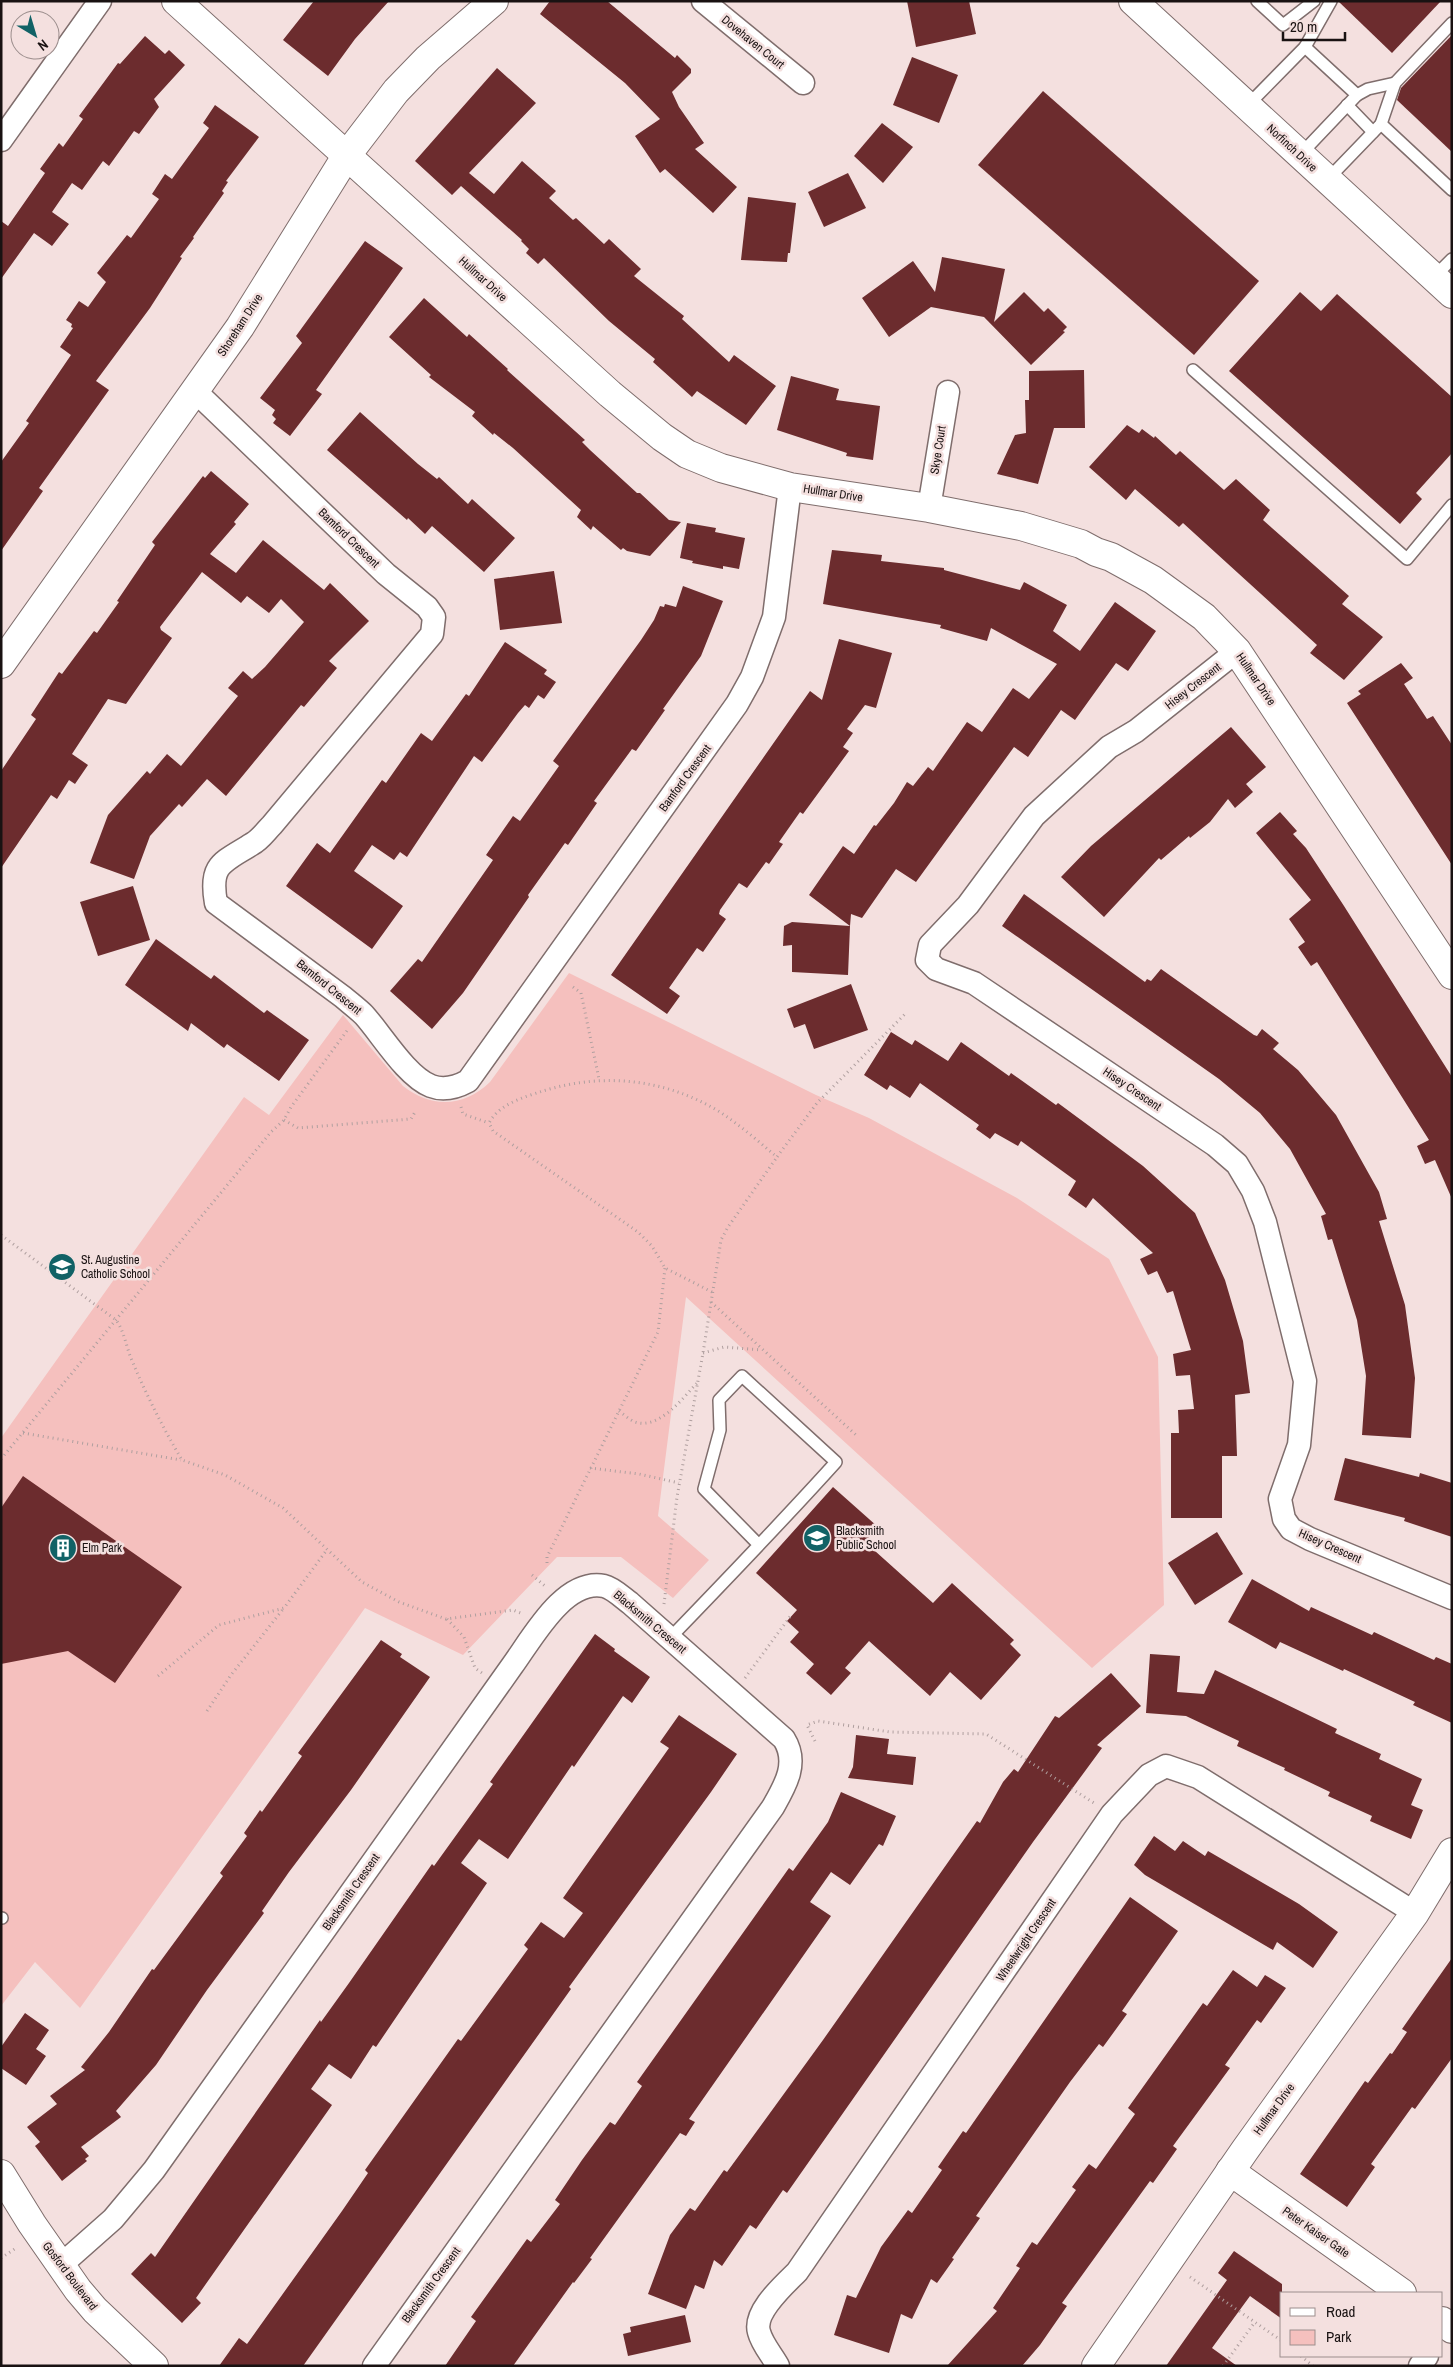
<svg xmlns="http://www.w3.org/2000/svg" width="1453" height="2367" viewBox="0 0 1453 2367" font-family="'Archivo Narrow',sans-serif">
	<rect width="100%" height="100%" fill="#f4e0df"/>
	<path fill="#f5c0be" d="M569 973 816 1095 869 1118 1017 1198 1109 1259 1158 1357 1164 1605 1092 1668 686 1297 658 1516 709 1560 673 1598 621 1557H557L463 1655 365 1608 80 2008 35 1962 1 2006V1438L244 1097 269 1115 343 1015 403 1086C432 1109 464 1107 490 1082Z"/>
	<g fill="#6c2c2e">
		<polygon points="314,1 389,1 355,39 328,76 283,40"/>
		<polygon points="550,1 607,1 675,58 677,55 691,69 691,73 672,92 679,107 704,143 695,149 737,187 713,213 665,169 660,173 635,136 660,119 625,83 540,14"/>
		<polygon points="907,1 969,1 976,34 916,47"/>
		<polygon points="1338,1 1441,1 1392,53"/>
		<polygon points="1452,35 1452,152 1397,100 1401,88"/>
		<polygon points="145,36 165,54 169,50 185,65 154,99 159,107 139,134 134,131 109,166 103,161 82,190 72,183 52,212 69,224 52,246 34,233 1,279 1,221 8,226 45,173 40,169 59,143 63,147 83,119 79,116 118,63 120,64"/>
		<polygon points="912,57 958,75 939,123 893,105"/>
		<polygon points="497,68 536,103 469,173 494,194 522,161 556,191 549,198 573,220 576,218 604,244 609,239 641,269 634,276 684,316 682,319 729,362 734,355 776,386 746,425 697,391 692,397 653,362 655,359 609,321 544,258 538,264 526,253 529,249 521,241 522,240 461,186 452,195 415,161"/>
		<polygon points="1043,91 1259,281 1194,355 978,165"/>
		<polygon points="215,105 259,137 226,181 228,182 222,191 224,193 193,237 194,238 180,257 182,258 150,308 96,381 109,390 39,488 43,491 1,551 1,462 29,423 26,421 71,355 60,347 73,328 71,327 72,324 66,320 79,301 88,307 106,282 97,273 127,235 131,238 159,199 152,194 165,174 172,179 209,128 203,123"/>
		<polygon points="882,123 913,147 883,183 854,156"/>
		<polygon points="848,173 866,208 824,227 808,192"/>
		<polygon points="748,197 796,203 790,253 788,253 787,262 741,260"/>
		<polygon points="365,241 403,268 316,390 322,394 290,436 273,423 276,419 272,415 275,410 260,398 302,343 296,336"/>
		<polygon points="942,257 1005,269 994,322 1024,292 1044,312 1048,308 1067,327 1063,331 1065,332 1031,365 984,317 931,307 889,337 862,298 913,261 935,292"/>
		<polygon points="1300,292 1321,311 1337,294 1452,397 1452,453 1416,493 1422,499 1400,524 1229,371"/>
		<polygon points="424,298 467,337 469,334 508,369 507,370 585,440 582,442 590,450 637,493 640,493 669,520 681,522 650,556 627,551 623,548 621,550 593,526 591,530 577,517 581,510 513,448 494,433 493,435 472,416 475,412 429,377 431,375 389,337"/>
		<polygon points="1084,370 1085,428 1054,428 1038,484 997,474 1015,435 1026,433 1025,400 1029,400 1029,371"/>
		<polygon points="791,376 839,389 836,400 880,406 873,460 846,456 847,453 777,430"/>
		<polygon points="360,412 418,464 437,479 439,477 468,504 472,499 515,538 484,572 432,526 425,534 408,518 407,520 327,450"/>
		<polygon points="1127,425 1139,433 1142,429 1154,438 1155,436 1176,455 1180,451 1224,490 1236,479 1270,510 1263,520 1349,596 1342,604 1383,637 1344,680 1310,653 1317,645 1183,523 1179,527 1135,489 1126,500 1089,467"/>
		<polygon points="211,471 249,504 234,522 236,524 210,554 236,573 263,540 324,590 330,583 369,621 329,661 337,668 304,707 301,705 226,796 207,779 182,807 179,804 150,836 134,879 90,863 108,815 147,771 150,774 167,754 181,766 238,696 228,688 243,671 252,679 265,667 304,622 281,599 269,613 247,596 241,603 202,572 160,627 161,630 172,638 126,704 108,699 72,754 88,765 75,784 69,780 57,799 51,795 1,868 1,771 36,719 31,715 59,672 62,674 94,631 97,633 119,602 117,601 155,545 152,542 203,476 205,478"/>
		<polygon points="687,523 716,528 715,532 745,538 739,569 723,566 723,569 692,563 693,561 680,558"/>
		<polygon points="832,550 882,555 881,561 944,568 944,570 1020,590 1024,582 1067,605 1053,631 1080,651 1115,602 1156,631 1128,671 1116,663 1075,720 1061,710 1028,757 1014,747 916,882 896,869 862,918 851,914 850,926 809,895 843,846 854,854 874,825 876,826 894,803 907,782 913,786 928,767 933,771 967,722 982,732 1013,688 1029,699 1057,664 991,628 987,641 940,628 941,625 823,604"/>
		<polygon points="554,571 562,623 500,630 494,579"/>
		<polygon points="683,586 723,601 701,656 663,709 665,710 636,751 632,749 594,801 597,803 568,845 565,843 528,895 529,897 463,993 432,1029 390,991 418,959 422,962 493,860 486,855 513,816 520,821 559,766 553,761 641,640 654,620 660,606 664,607 665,604 676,607"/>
		<polygon points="839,639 892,653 876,708 865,705 847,729 853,733 843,747 849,751 803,814 800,812 779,842 783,844 769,864 766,862 747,888 739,883 720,910 719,914 726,919 703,952 697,948 669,988 680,996 667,1014 611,975 810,691 822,700"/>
		<polygon points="505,642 547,670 544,674 556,682 544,699 538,695 529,708 525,705 518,713 482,762 474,756 407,857 400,852 394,860 372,845 354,871 403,906 372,949 286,886 317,843 330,853 382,780 386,783 421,733 432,741 466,694 469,696"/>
		<polygon points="1401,663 1413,678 1404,684 1427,719 1433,716 1452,745 1452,865 1347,703 1361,694 1358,691"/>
		<polygon points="1231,727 1266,767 1246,784 1253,792 1235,808 1228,799 1210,822 1190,838 1189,836 1161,860 1159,858 1104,917 1061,877 1091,846"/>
		<polygon points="1280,812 1297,831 1293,834 1306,848 1344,906 1452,1077 1452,1199 1435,1160 1425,1164 1417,1146 1429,1140 1317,962 1311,966 1298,947 1305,942 1289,919 1311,900 1256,833"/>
		<polygon points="133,886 150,940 98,956 80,902"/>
		<polygon points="1024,894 1145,982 1147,979 1151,981 1161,969 1254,1035 1257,1036 1262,1029 1279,1043 1273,1049 1298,1070 1336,1115 1379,1192 1387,1219 1379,1221 1405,1305 1415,1378 1411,1438 1362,1435 1366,1376 1357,1320 1332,1239 1328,1240 1321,1216 1326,1214 1290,1149 1260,1113 1219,1079 1002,926"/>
		<polygon points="792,922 850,926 848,975 792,972 792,945 783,946 784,926"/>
		<polygon points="156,939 211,979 214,975 264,1013 267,1010 309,1040 279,1081 227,1044 224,1048 191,1023 188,1031 125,985"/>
		<polygon points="851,984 868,1030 814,1049 805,1024 794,1028 787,1009"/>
		<polygon points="891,1032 912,1045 915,1040 948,1061 961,1042 1009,1076 1011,1073 1056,1105 1058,1103 1100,1134 1143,1166 1195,1213 1225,1280 1243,1341 1250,1393 1235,1395 1237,1456 1222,1456 1222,1518 1171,1518 1171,1433 1179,1433 1178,1410 1194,1409 1190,1375 1176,1376 1173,1354 1191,1350 1173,1291 1167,1293 1157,1271 1148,1275 1140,1259 1153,1253 1093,1198 1086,1208 1068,1195 1076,1181 1021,1141 1018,1146 995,1133 990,1139 976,1129 979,1125 920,1083 910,1098 890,1085 887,1090 864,1075"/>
		<polygon points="1345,1458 1419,1477 1420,1473 1452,1483 1452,1537 1404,1521 1405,1518 1334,1500"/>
		<polygon points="23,1476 182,1587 115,1683 68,1651 1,1664 1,1508"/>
		<polygon points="833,1487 878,1527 865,1542 933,1603 952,1583 1014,1640 1010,1644 1021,1655 981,1700 950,1672 930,1696 869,1641 845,1668 851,1673 831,1695 806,1673 814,1664 790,1642 799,1632 787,1621 797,1610 756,1573"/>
		<polygon points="1217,1532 1243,1574 1195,1605 1168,1563"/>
		<polygon points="1252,1579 1309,1611 1311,1607 1372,1635 1374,1632 1434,1660 1436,1657 1452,1664 1452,1723 1413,1705 1415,1702 1344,1669 1343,1671 1280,1642 1276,1649 1228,1622"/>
		<polygon points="595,1634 615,1649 614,1651 650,1677 632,1703 623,1696 574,1767 572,1765 508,1859 479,1839 461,1863 487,1883 376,2047 373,2045 351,2079 329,2064 311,2089 332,2105 196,2298 201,2303 182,2323 131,2274 151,2253 155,2257 320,2020 321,2022 349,1983 432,1864 434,1866 493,1784 490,1782"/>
		<polygon points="381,1640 402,1654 400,1657 430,1677 351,1790 289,1872 262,1911 264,1913 207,1990 156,2065 116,2111 121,2117 81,2147 89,2156 85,2159 87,2161 62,2181 35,2146 40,2142 27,2127 57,2104 50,2096 85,2070 81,2067 109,2032 152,1969 154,1970 223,1876 220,1873 247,1836 244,1833 260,1810 262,1812 302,1756 298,1753"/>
		<polygon points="1150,1654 1180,1656 1177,1692 1204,1694 1215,1670 1337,1729 1335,1733 1381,1754 1379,1759 1422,1779 1411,1805 1423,1810 1411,1839 1370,1821 1372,1816 1328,1796 1330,1792 1284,1770 1285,1768 1237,1746 1239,1741 1186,1716 1146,1713"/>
		<polygon points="1111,1673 1141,1706 1097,1745 1102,1748 1033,1842 787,2193 783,2190 756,2229 750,2225 722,2266 714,2260 704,2289 695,2285 686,2309 648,2294 670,2235 690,2208 695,2211 724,2170 727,2172 823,2040 977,1821 980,1823 1003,1782 1014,1769 1018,1772 1055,1716 1059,1718"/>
		<polygon points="679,1715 737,1754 711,1792 569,1987 571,1989 303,2366 219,2366 239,2338 247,2344 342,2211 368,2173 365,2170 458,2039 461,2041 528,1949 524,1945 541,1922 564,1938 583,1913 563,1898 669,1748 660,1742"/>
		<polygon points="856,1735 889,1739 887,1754 916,1757 913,1785 848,1778 853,1767"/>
		<polygon points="841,1792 896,1816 883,1846 879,1844 850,1885 831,1872 810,1902 831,1916 689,2119 695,2122 686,2136 680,2133 590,2258 592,2259 574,2283 573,2282 513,2366 445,2366 476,2321 471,2317 527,2239 531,2242 560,2204 555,2200 582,2160 610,2122 615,2125 642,2086 637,2082 789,1868 793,1871 828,1822"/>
		<polygon points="1154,1836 1175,1851 1183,1841 1205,1856 1208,1851 1299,1904 1338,1932 1313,1968 1277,1942 1273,1950 1145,1875 1134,1865"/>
		<polygon points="1130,1897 1178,1931 1122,2011 1127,2014 1103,2047 1099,2044 1070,2082 976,2216 980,2218 952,2258 954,2259 937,2283 931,2279 912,2319 901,2314 889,2353 834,2335 847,2295 856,2298 881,2247 908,2210 912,2213 942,2170 938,2167 963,2131 966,2133"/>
		<polygon points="1452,1958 1452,2058 1415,2109 1412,2107 1371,2164 1375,2167 1347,2207 1300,2174 1365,2081 1368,2083 1390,2053 1392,2054 1407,2032 1402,2029"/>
		<polygon points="1233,1970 1257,1987 1265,1975 1286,1988 1261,2023 1257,2020 1225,2065 1230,2068 1173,2146 1177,2149 1153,2183 1150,2181 1062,2303 1067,2306 1040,2345 1022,2366 947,2366 997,2311 993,2308 1020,2268 1016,2266 1032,2242 1037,2245 1076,2190 1072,2187 1089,2164 1096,2169 1135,2114 1128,2108 1203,2003 1207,2006"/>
		<polygon points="25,2013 49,2030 36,2049 46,2056 26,2085 1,2068 1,2047"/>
		<polygon points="1234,2251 1282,2284 1282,2319 1250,2296 1212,2348 1237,2366 1166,2366 1227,2280 1218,2273"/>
		<polygon points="685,2315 691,2342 628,2356 623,2334 631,2332 630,2327"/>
	</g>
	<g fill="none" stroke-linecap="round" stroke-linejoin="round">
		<g stroke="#7f6d6c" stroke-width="14">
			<g id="lane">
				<polyline points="1257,1 1283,25 1314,1"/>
				<polyline points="1357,95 1368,89 1395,83"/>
				<polyline points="1347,105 1373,132"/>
				<polyline points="1247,106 1305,47 1331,1"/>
				<polyline points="1381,124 1395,83 1452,23"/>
				<polyline points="1300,155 1357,95 1305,47"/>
				<polyline points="1327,180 1381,124 1452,190"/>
				<polyline points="1434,277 1452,259"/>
				<polyline points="1193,370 1407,559 1452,505"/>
				<path d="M670 1638C726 1580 782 1522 836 1462L742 1376 719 1400 720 1430 704 1489 759 1545"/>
				<polyline points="1,1918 2,1918"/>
			</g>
		</g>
		<g stroke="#7f6d6c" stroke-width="25">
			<g id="street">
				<polyline points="703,1 803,83"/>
				<polyline points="1,140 100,1"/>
				<path d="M196 392 386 574 427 607 434 617 432 634 272 825C266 831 260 840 252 844 222 863 209 864 216 903L343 997C350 1003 358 1009 364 1015 382 1035 406 1076 431 1086 444 1091 457 1087 468 1081L737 704 752 677 774 617 790 487"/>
				<polyline points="929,508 948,392"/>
				<polyline points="1237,651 1136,731 1109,747 1034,816 968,905 930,945 927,960 936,969 974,983 1215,1145 1237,1164 1253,1191 1265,1222 1305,1381 1299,1445 1280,1499 1284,1519 1291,1529 1310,1539 1452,1598"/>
				<path d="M61 2265 113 2219 154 2170 512 1666C532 1639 564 1578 604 1586 613 1588 623 1598 630 1603L784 1739C799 1763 785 1786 773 1807L374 2366"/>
				<path d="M778 2366C772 2355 762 2344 759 2332 753 2312 784 2285 797 2272L1112 1814 1149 1775 1166 1766 1198 1777 1415 1913"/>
				<polyline points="1420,2366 1427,2356"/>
			</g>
		</g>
		<g stroke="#7f6d6c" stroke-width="30">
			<g id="secondary">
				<polyline points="176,1 610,394 662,437 687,454 721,468 790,487 929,508 1021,526 1081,544 1096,552 1111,557 1153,580 1204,617 1237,651 1452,975"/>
				<polyline points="1133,1 1452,294"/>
				<polyline points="1,664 240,327 347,155 396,91 428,58 494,1"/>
				<polyline points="1230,2171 1402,2293"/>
				<polyline points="1,2174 32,2224 78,2290 95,2310 154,2366"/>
				<polyline points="1442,2321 1452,2329"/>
				<polyline points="1096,2366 1245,2150 1415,1913 1452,1852"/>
			</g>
		</g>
		<g stroke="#af9f9f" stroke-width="3" stroke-dasharray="1 4" stroke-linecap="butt">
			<polyline points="573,987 581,993 599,1079"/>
			<polyline points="461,1107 463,1114 489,1123"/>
			<polyline points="284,1120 298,1128 411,1119 415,1112"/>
			<path d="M1 1235 116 1320C125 1332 126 1348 133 1363 147 1396 163 1428 182 1460L225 1475 283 1508 362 1582 399 1602 446 1619 513 1610 523 1614"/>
			<path d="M712 1292 665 1268 652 1246 638 1232 493 1131 489 1123C499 1104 524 1097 543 1091 604 1072 666 1079 720 1112 740 1125 759 1142 777 1157L817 1103 907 1012"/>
			<polyline points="711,1302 856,1435"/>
			<polyline points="703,1353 724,1347 762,1350"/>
			<path d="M619 1411C623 1414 630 1420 635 1422 659 1430 683 1398 697 1383"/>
			<polyline points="23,1433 181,1460"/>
			<polyline points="1,1459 271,1132 284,1120 291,1107 349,1028"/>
			<polyline points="590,1468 639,1474 679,1483"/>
			<polyline points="547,1563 547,1557 658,1332 665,1268"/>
			<polyline points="532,1575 546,1587"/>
			<polyline points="664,1604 677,1497 703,1353 721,1240 728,1227 777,1157"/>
			<polyline points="447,1619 464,1637 475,1668 482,1673"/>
			<polyline points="158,1676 219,1625 284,1608 326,1551"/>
			<polyline points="745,1678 792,1614"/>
			<polyline points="207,1711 231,1675 284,1608"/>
			<polyline points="815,1741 807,1725 818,1721 890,1732 986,1734 1094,1803"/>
			<polyline points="1,2258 16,2248"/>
			<polyline points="1190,2277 1282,2341"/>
			<polyline points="1301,2356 1313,2366"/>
			<polyline points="1223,2366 1255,2322"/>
		</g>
		<use href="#lane" stroke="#fff" stroke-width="11"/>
		<use href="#street" stroke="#fff" stroke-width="22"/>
		<use href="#secondary" stroke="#fff" stroke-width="28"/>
	</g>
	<defs>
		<g id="school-disc" transform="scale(1.4375)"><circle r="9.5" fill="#116266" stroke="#f4e0df"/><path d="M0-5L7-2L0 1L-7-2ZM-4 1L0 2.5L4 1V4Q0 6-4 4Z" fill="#fff"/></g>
		<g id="building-disc" transform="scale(1.4375)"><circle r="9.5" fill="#116266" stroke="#f4e0df"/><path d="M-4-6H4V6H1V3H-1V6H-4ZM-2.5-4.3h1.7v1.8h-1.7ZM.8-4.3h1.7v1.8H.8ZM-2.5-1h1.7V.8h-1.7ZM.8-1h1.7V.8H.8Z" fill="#fff"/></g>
	</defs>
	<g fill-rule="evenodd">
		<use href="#school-disc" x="62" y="1267"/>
		<use href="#school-disc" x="817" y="1538"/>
		<use href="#building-disc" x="63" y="1548"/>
	</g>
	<g text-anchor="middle" stroke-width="5" stroke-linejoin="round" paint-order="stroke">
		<g font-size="12" fill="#191212" stroke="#f4e0df">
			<text transform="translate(753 42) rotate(39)" y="4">Dovehaven Court</text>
			<text transform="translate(1292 148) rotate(43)" y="4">Norfinch Drive</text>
			<text transform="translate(483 279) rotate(42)" y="4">Hullmar Drive</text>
			<text transform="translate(240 325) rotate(-57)" y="4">Shoreham Drive</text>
			<text transform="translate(938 450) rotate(-81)" y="4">Skye Court</text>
			<text transform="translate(833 493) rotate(9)" y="4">Hullmar Drive</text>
			<text transform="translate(349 538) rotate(44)" y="4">Bamford Crescent</text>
			<text transform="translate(1256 679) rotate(56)" y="4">Hullmar Drive</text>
			<text transform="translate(1193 686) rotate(-38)" y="4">Hisey Crescent</text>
			<text transform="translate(685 778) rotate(-54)" y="4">Bamford Crescent</text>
			<text transform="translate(329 987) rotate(39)" y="4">Bamford Crescent</text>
			<text transform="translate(1132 1089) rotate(34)" y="4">Hisey Crescent</text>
			<text transform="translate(1330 1546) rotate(24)" y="4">Hisey Crescent</text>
			<text transform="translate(650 1622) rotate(40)" y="4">Blacksmith Crescent</text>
			<text transform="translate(351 1892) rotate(-55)" y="4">Blacksmith Crescent</text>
			<text transform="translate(1026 1940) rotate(-56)" y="4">Wheelwright Crescent</text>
			<text transform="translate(1274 2109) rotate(-54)" y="4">Hullmar Drive</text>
			<text transform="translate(1316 2232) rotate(35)" y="4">Peter Kaiser Gate</text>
			<text transform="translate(70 2276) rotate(53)" y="4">Gosford Boulevard</text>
			<text transform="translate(431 2285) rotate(-54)" y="4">Blacksmith Crescent</text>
		</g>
		<g font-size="12" fill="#191212" stroke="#f4e0df" text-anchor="start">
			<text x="81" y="1264">St. Augustine<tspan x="81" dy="14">Catholic School</tspan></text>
			<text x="836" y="1535">Blacksmith<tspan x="836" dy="14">Public School</tspan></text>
			<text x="82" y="1552">Elm Park</text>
		</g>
	</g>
	<rect width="1453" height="2367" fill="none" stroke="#191212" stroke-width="5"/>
	<rect x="1280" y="2292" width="162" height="65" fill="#f4e0df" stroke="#9c8e8d"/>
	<rect x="1290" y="2308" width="25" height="8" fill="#ffffff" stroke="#9c8e8d"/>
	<text x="1326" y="2317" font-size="15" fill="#191212">Road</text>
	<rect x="1290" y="2330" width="25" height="15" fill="#f5c0be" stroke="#9c8e8d"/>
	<text x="1326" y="2342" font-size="15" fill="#191212">Park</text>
	<g transform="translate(35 35) rotate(142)"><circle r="24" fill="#f4e0df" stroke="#9c8e8d"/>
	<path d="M0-4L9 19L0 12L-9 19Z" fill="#116266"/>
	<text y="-8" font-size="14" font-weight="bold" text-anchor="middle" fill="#191212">N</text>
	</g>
	<path d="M1283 32v8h62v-8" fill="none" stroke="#191212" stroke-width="2.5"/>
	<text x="1290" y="32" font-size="15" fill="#191212" stroke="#f4e0df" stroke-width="4" paint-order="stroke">20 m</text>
</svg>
